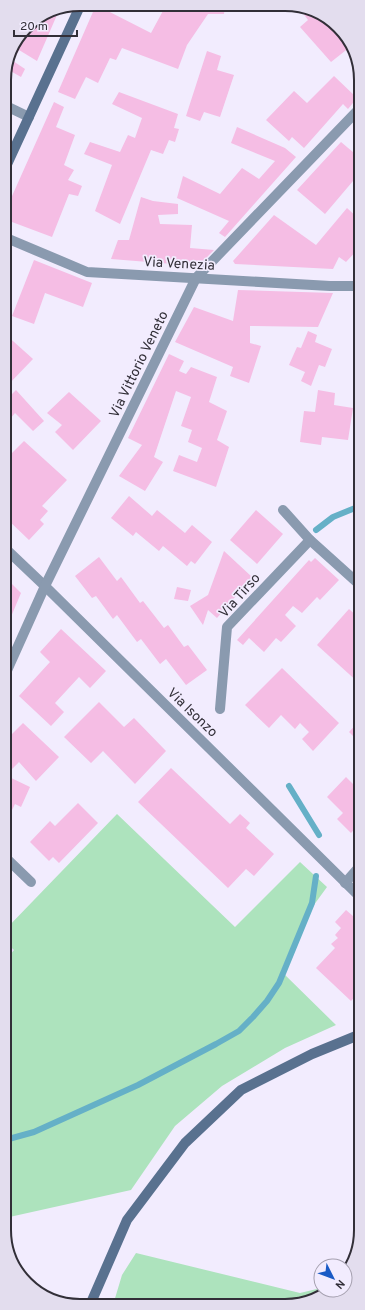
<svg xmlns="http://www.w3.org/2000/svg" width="365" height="1310" viewBox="0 0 365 1310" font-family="Overpass,sans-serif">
	<rect width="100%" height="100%" fill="#f2ecfe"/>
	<polygon fill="#eadffc" points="5,942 14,950 5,961"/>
	<g fill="#ade3bd">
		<polygon points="117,814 235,927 300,862 327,887 303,920 281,971 336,1025 285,1048 222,1086 175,1126 131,1190 5,1218 5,961 14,950 5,942 5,930"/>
		<polygon points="136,1253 300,1293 321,1288 321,1290 325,1290 300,1305 113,1305 122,1275"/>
	</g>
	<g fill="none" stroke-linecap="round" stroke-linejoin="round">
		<g stroke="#65b0c7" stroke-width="6">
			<polyline points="316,530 333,517 360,506"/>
			<polyline points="289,786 319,835"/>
			<polyline points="5,1140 34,1132 138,1085 216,1044 239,1031 253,1017 267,1001 279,983 312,903 316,876"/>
		</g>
	</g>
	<g fill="#f5bde4">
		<polygon points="96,5 151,33 164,9 190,11 191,5 225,5 224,14 208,14 187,45 178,69 122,48 116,60 110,58 98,83 86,77 75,99 58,92"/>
		<polygon points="297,5 300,6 339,26 350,47 331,62 300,27 308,20"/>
		<polygon points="60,8 37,61 19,50 13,61 25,69 21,77 7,69 26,26 51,10"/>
		<polygon points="207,51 221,56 217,70 234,75 220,117 204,112 200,121 186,116"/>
		<polygon points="334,76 357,98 348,109 343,104 304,148 292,137 289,141 266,120 294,91 307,103"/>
		<polygon points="119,92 178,114 174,128 179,129 175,142 169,140 163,154 151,150 120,224 95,211 112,165 84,154 90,142 120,152 128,135 135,138 142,118 112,104"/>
		<polygon points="54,102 64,107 56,127 75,135 64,165 74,170 68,180 82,186 78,196 69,194 52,237 4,219 4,214"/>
		<polygon points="4,117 11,120 4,135"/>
		<polygon points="237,127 285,148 296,157 225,237 219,233 229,221 177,198 183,176 220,194 242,168 259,179 275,161 231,143"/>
		<polygon points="341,142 360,158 360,184 358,185 353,181 325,214 297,190"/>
		<polygon points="141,197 153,201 178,204 178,214 158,215 160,224 192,225 190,248 214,250 198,266 111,259 118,240 129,240"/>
		<polygon points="347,208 360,220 360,247 346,262 339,257 333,269 235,264 233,261 274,215 316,245"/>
		<polygon points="34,260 92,283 83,307 45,293 34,324 12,316"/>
		<polygon points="238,290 333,293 318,327 250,326 250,343 261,346 249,383 230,376 233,367 175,342 194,307 233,321"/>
		<polygon points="308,331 317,335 315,342 332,349 325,367 319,365 311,386 301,381 305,372 289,365 297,347 301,348"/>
		<polygon points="4,333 33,359 6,387 4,386"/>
		<polygon points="169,354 184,361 179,371 186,374 191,367 217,377 209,402 227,411 217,440 229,447 216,487 173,471 179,455 197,462 202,448 188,442 192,430 181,426 191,397 176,391 154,457 163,462 145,491 119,476 142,445 128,438"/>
		<polygon points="16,390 44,421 33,431 15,413 5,425 5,401"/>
		<polygon points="318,390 335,393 334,405 353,408 348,440 322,437 321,445 300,442 304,411 315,412"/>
		<polygon points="69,392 101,421 73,450 55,432 62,425 47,413"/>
		<polygon points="24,441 67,480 42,506 48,511 40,520 44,524 29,540 5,517 5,488 12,481 5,475 5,454 8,457"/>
		<polygon points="129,496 152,516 157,510 185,533 192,525 212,542 195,564 191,561 187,566 163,546 159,551 136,532 133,536 111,518"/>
		<polygon points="256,510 283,534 257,564 230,540"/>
		<polygon points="224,551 252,577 217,618 208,610 203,625 190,606 208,595"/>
		<polygon points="99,557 117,581 121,577 140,603 143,601 164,628 168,625 184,647 188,645 207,670 186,685 166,659 160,664 141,639 137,642 117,615 113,619 96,596 92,598 75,576"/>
		<polygon points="315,558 339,580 320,600 317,597 302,613 293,606 285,615 296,626 281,642 276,638 264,652 249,638 243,645 237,640 309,560 311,562"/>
		<polygon points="5,577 21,593 5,631 5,594 8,590 5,588"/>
		<polygon points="177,587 191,590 188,601 174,599"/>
		<polygon points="349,609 360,619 360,684 317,645"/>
		<polygon points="61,629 106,671 90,688 79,677 55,703 64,712 51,726 19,696 50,662 40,652"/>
		<polygon points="282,668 339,723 313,751 302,739 309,732 300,723 295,729 281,715 269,728 245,705"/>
		<polygon points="99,702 124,727 134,718 166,751 135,784 103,751 91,763 64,737"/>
		<polygon points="360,720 360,743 349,732"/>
		<polygon points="23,723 59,757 36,781 19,762 10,771 5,767 5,741"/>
		<polygon points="171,768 230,824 240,814 250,823 246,828 274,854 254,876 246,869 228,888 138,802"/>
		<polygon points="5,775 30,787 21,807 15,804 8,818 5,817"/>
		<polygon points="346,777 360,791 360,823 351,833 337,819 343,813 327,797"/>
		<polygon points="78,803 98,823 59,863 53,857 49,861 30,842 50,821 55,826"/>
		<polygon points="346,910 361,923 361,990 351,1001 316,968 335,948 331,944 338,938 335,935 341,928 335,922"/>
	</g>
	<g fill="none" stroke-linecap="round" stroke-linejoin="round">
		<g stroke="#8a9aaf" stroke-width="10">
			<polyline points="4,105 29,117"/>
			<polyline points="4,237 87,272 330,286 360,286"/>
			<polyline points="283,510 310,540 360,585"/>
			<polyline points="5,548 45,586 360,897"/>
			<polyline points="5,675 45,586 196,278 360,108"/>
			<polyline points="220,709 227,627 310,540"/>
			<polyline points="5,857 31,882"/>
			<polyline points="345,883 360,866"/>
		</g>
		<g stroke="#59718f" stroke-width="10">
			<polyline points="4,171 81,4"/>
			<polyline points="90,1305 127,1220 185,1143 241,1090 312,1054 361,1034"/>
		</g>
	</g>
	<g text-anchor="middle" stroke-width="3.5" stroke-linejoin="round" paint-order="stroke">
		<g font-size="14" fill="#322f38" stroke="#f2ecfe">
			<text transform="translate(179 263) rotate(3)" y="5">Via Venezia</text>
			<text transform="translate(138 364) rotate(-64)" y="5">Via Vittorio Veneto</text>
			<text transform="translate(239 595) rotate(-48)" y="5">Via Tirso</text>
			<text transform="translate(193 712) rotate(44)" y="5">Via Isonzo</text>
		</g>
	</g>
	<path d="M0 0H365V1310H0ZM80 11H285A69 69 0 0 1 354 80V1230A69 69 0 0 1 285 1299H80A69 69 0 0 1 11 1230V80A69 69 0 0 1 80 11Z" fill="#e3ddee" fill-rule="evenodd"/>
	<path fill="none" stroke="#322f38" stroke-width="2" d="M80 11H285A69 69 0 0 1 354 80V1230A69 69 0 0 1 285 1299H80A69 69 0 0 1 11 1230V80A69 69 0 0 1 80 11Z"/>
	<g transform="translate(333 1278) rotate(132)"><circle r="19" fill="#f2ecfe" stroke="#a5a0af"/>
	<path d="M0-3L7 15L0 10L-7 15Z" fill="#195ac5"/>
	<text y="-6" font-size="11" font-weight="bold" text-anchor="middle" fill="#322f38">N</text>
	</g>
	<path d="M14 30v6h63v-6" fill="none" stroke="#322f38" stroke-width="2"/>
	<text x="20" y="30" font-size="12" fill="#322f38" stroke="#f2ecfe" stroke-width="3" paint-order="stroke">20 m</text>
</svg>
